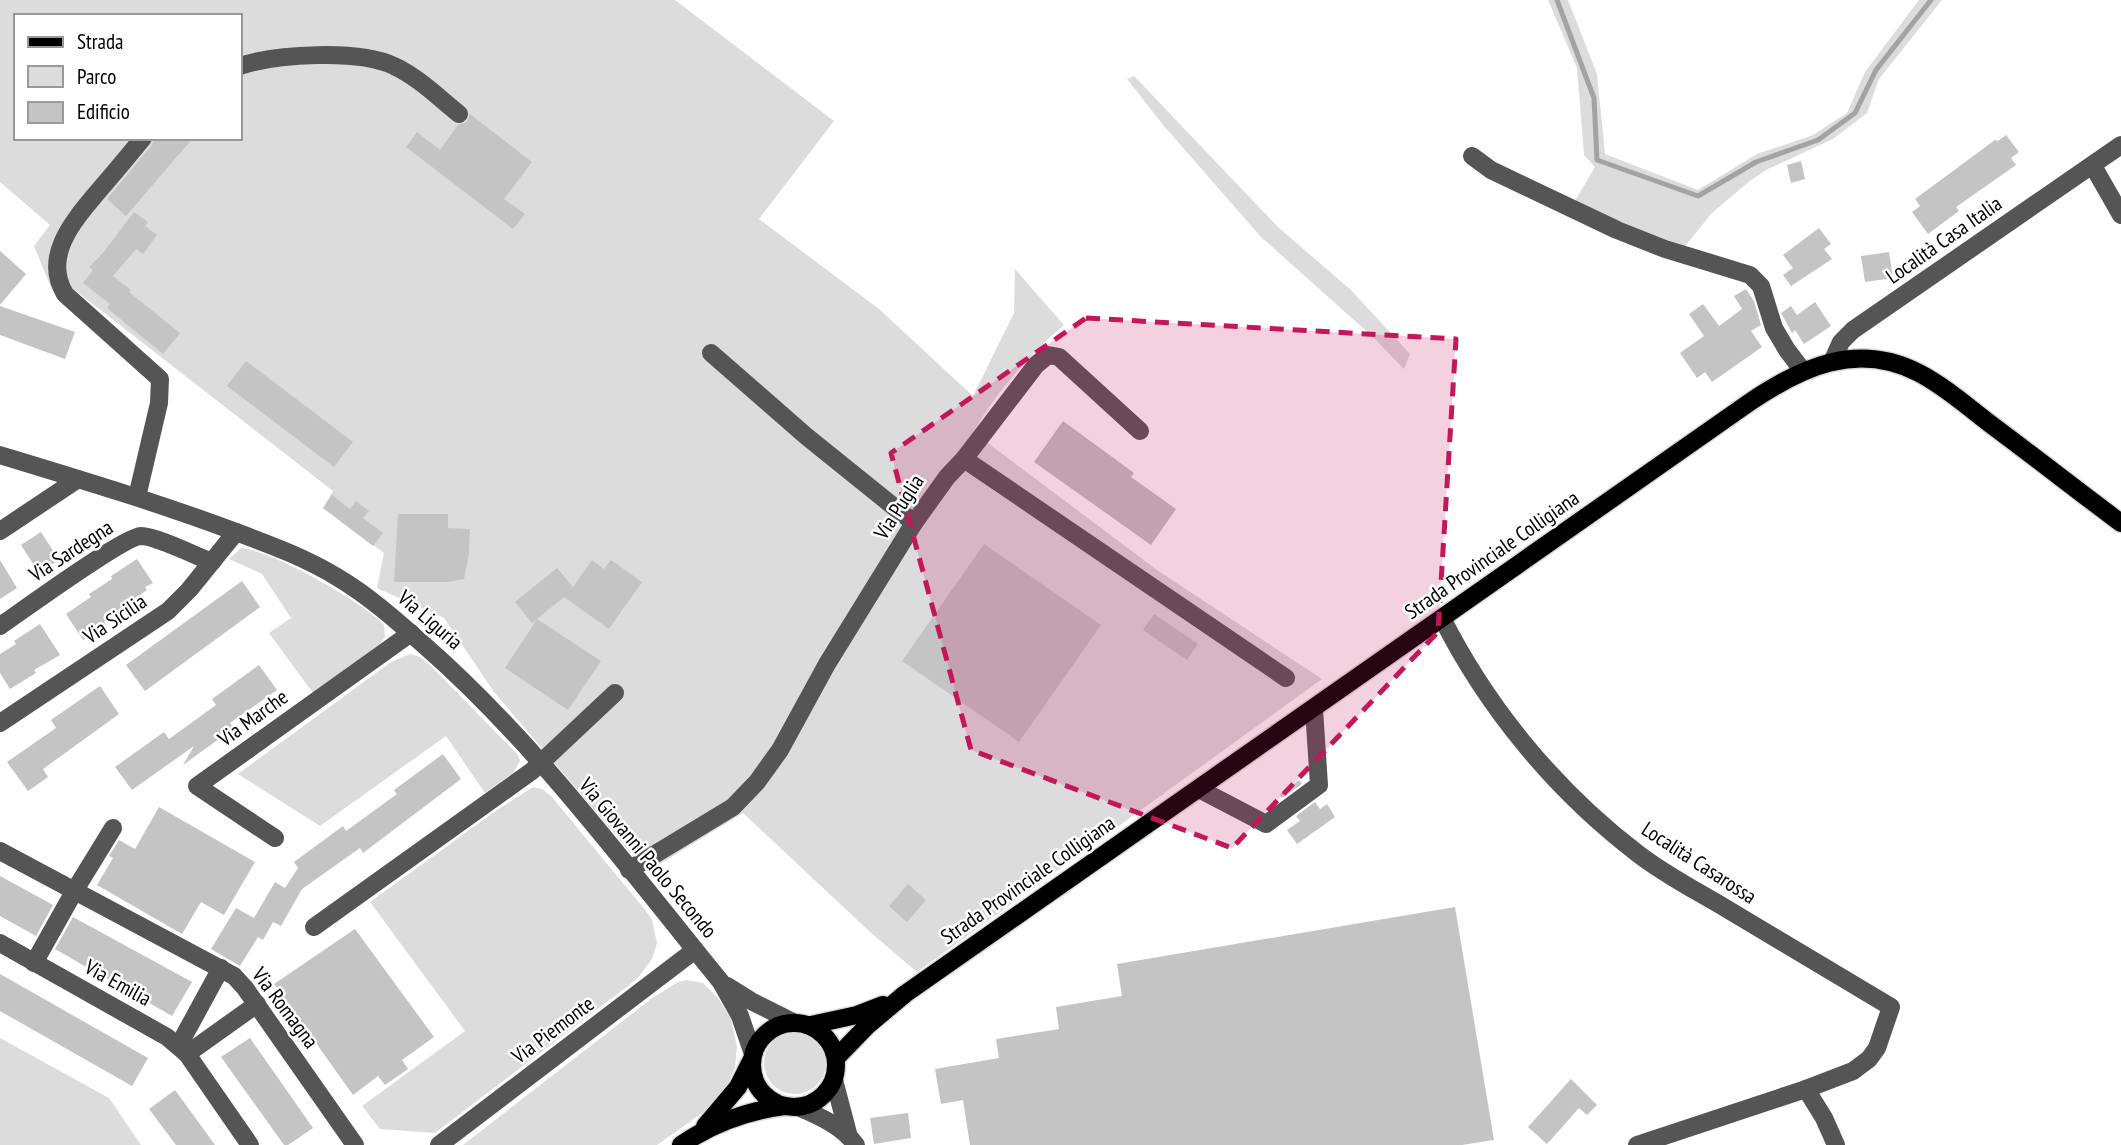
<svg xmlns="http://www.w3.org/2000/svg" width="2121" height="1145" viewBox="0 0 2121 1145" font-family="'PT Sans Narrow',sans-serif">
	<rect width="100%" height="100%" fill="#fff"/>
	<g fill="#dcdcdc" fill-rule="evenodd">
		<path d="M0 0H675L834 121 759 219 879 309 973 396 1014 313 1015 269 1064 325C1028 355 997 392 973 432L1157 570 1322 679 917 972 870 932 743 813 647 872 494 692 444 618 377 588 384 553 323 508 333 491 71 287 52 290 34 246 50 225 0 182ZM16 16H240V138H16Z"/>
		<polygon points="1548,0 1568,0 1597,74 1605,154 1698,190 1757,154 1813,135 1847,113 1865,72 1919,0 1942,0 1879,79 1867,113 1833,139 1768,169 1751,180 1712,213 1682,250 1597,214 1575,201 1595,167 1584,155 1577,68"/>
		<polygon points="1134,76 1278,227 1351,290 1410,354 1404,369 1373,337 1260,236 1164,126 1127,79"/>
		<path d="M241 548C271 550 363 602 384 625L385 637 379 645 313 693 269 633 291 618 262 574 229 559Z"/>
		<polygon points="410,654 420,657 430,665 518,755 520,761 514,772 485,793 446,736 320,826 238,774 391,662"/>
		<polygon points="533,787 542,789 551,796 646,911 652,920 657,943 652,959 637,979 435,1133 380,1129 362,1106 465,1031 370,902 497,810"/>
		<polygon points="686,980 703,983 718,998 731,1019 737,1047 735,1067 728,1084 712,1106 657,1145 463,1145 651,999 678,982"/>
		<circle cx="795" cy="1063" r="31"/>
		<polygon points="0,1038 109,1098 141,1145 0,1145"/>
	</g>
	<g fill="none" stroke-linecap="round" stroke-linejoin="round">
		<polyline stroke="#a3a3a3" stroke-width="5" points="1557,0 1594,98 1597,160 1698,196 1756,162 1818,140 1855,113 1876,70 1931,0"/>
	</g>
	<g fill="#c4c4c4">
		<polygon points="470,114 532,162 504,199 525,214 513,229 406,147 417,132 440,150 458,125 467,122"/>
		<polygon points="2006,135 2019,152 2011,158 2016,165 1956,207 1959,211 1928,234 1912,212 1920,206 1915,199 1995,140 1998,141"/>
		<polygon points="155,138 193,138 126,216 107,199 152,145"/>
		<polygon points="1801,161 1805,179 1791,183 1787,165"/>
		<polygon points="134,212 148,222 145,226 157,235 143,254 136,249 113,276 131,290 129,292 180,333 163,354 107,308 110,304 83,283 93,270 89,267 103,253"/>
		<polygon points="1819,228 1831,244 1824,249 1832,259 1791,286 1783,275 1793,268 1783,255"/>
		<polygon points="0,251 26,274 0,305"/>
		<polygon points="1889,252 1893,278 1865,282 1861,256"/>
		<polygon points="1746,289 1754,301 1761,325 1751,331 1762,347 1712,382 1705,372 1697,378 1680,353 1704,336 1689,314 1703,304 1719,326 1742,309 1734,296"/>
		<polygon points="1815,302 1831,326 1804,344 1795,330 1792,333 1781,313 1791,306 1797,315"/>
		<polygon points="0,306 75,332 65,359 0,335"/>
		<polygon points="246,361 353,442 334,467 227,386"/>
		<polygon points="1063,421 1134,473 1131,477 1176,509 1151,545 1034,462"/>
		<polygon points="332,495 350,509 356,501 369,511 363,518 383,533 373,546 323,508"/>
		<polygon points="398,514 448,514 448,528 470,529 469,553 464,579 448,582 394,582"/>
		<polygon points="41,532 59,560 39,573 21,545"/>
		<polygon points="984,544 1101,625 1019,742 902,661"/>
		<polygon points="137,559 153,583 145,587 147,590 125,605 127,608 104,622 106,625 83,640 66,614 91,597 89,594 112,579 111,576"/>
		<polygon points="0,560 17,588 0,599"/>
		<polygon points="592,560 604,569 611,560 642,582 609,629 564,597 532,623 515,602 557,568 573,587"/>
		<polygon points="242,581 260,607 145,691 126,665"/>
		<polygon points="1154,614 1198,644 1187,660 1143,630"/>
		<polygon points="537,619 601,661 568,710 505,668"/>
		<polygon points="40,624 60,655 34,670 36,673 10,689 0,673 0,654 16,644 14,641"/>
		<polygon points="259,665 277,690 230,723 234,728 183,765 194,746 132,790 115,767 164,732 169,739 216,705 212,699"/>
		<polygon points="100,686 119,714 43,769 48,777 28,791 7,762 56,728 51,720"/>
		<polygon points="443,754 461,779 363,853 360,848 302,889 281,926 273,922 263,940 258,937 240,966 211,949 236,908 254,918 275,882 285,888 298,868 294,862 343,826 346,831 397,794 394,790"/>
		<polygon points="1299,780 1302,784 1282,798 1280,794"/>
		<polygon points="1315,802 1320,809 1327,804 1335,817 1297,844 1287,830 1300,821 1296,816"/>
		<polygon points="159,807 255,862 224,915 201,902 182,934 97,885 113,858 109,856 119,840 135,849"/>
		<polygon points="0,876 53,905 36,936 0,916"/>
		<polygon points="908,884 926,900 907,922 889,906"/>
		<polygon points="1455,907 1494,1140 1462,1145 970,1145 963,1100 941,1104 935,1069 999,1058 996,1039 1059,1029 1056,1007 1122,996 1117,964"/>
		<polygon points="73,917 192,982 172,1016 55,949"/>
		<polygon points="355,929 434,1037 402,1060 408,1069 385,1085 378,1076 353,1095 274,984"/>
		<polygon points="0,974 148,1058 132,1086 0,1011"/>
		<polygon points="250,1038 313,1128 288,1145 284,1145 221,1057"/>
		<polygon points="1571,1079 1597,1105 1587,1115 1579,1108 1547,1144 1528,1127"/>
		<polygon points="175,1090 215,1145 176,1145 149,1109"/>
		<polygon points="908,1113 911,1138 874,1144 870,1118"/>
	</g>
	<g fill="none" stroke-linecap="round" stroke-linejoin="round">
		<g stroke="#dbdbdb" stroke-width="21">
			<g id="major">
				<circle cx="794" cy="1065" r="42"/>
				<polyline points="811,1025 857,1015 883,1005"/>
				<path d="M836 1058 868 1025 905 994 1750 402C1802 367 1857 341 1919 373 1946 387 1969 408 1993 426 2036 458 2078 491 2121 523"/>
				<polyline points="705,1126 738,1087 751,1061"/>
				<path d="M681 1145C713 1123 746 1111 785 1106"/>
			</g>
		</g>
		<g stroke="#555" stroke-width="18">
			<path d="M240 66C276 54 359 49 394 66 418 77 439 98 459 114"/>
			<polyline points="1472,156 1491,170 1617,230 1665,249 1750,275 1761,286 1774,328 1787,350 1803,371"/>
			<polyline points="2093,166 2121,215"/>
			<polyline points="711,353 806,436 914,523"/>
			<polyline points="1832,362 1841,342 1853,330 2121,145"/>
			<path d="M0 455C79 479 159 503 236 532 271 545 306 558 337 577 369 596 397 621 424 645 535 742 628 868 721 982L740 1016 753 1054"/>
			<polyline points="964,459 1036,365 1048,355 1059,357 1140,431"/>
			<path d="M137 497 159 403 160 379 65 294C41 254 77 217 101 188 115 172 129 155 143 138"/>
			<polyline points="0,531 78,479"/>
			<path d="M1442 618C1488 709 1556 791 1637 853 1665 875 1697 891 1727 909 1782 942 1837 975 1891 1007L1877 1048 1869 1059 1853 1071 1806 1089 1637 1145"/>
			<path d="M0 626C22 611 123 537 141 536 156 536 196 556 212 562"/>
			<polyline points="0,723 168,611 189,590 236,532"/>
			<polyline points="1199,789 1266,824 1319,785 1314,709"/>
			<polyline points="275,838 197,786 411,633"/>
			<polyline points="0,851 234,976 245,988 355,1145"/>
			<polyline points="629,870 733,807 757,782 780,750 827,664 914,523 947,477 964,459 1286,678"/>
			<polyline points="314,927 532,771 615,693"/>
			<polyline points="0,943 167,1037 187,1054 250,1145"/>
			<polyline points="34,963 75,890 113,828"/>
			<polyline points="727,986 751,1001 793,1022"/>
			<polyline points="179,1045 221,968"/>
			<polyline points="187,1054 257,1004"/>
			<polyline points="834,1080 849,1137"/>
			<polyline points="1806,1089 1824,1118 1836,1145"/>
			<path d="M798 1107C819 1116 842 1126 856 1145"/>
			<polyline points="439,1145 695,950"/>
		</g>
		<use href="#major" stroke="#000" stroke-width="18"/>
	</g>
	<path fill="#c2185b" fill-opacity="0.2" stroke="#c2185b" stroke-width="5" stroke-dasharray="14 9" stroke-linejoin="round" d="M1086 318 1456 339 1438 632 1232 848 971 750 891 453Z"/>
	<g text-anchor="middle" stroke-width="5" stroke-linejoin="round" paint-order="stroke">
		<g font-size="21" fill="#000" stroke="#fff">
			<text transform="translate(1944 240) rotate(-35)" y="7">Località Casa Italia</text>
			<text transform="translate(899 507) rotate(-57)" y="7">Via Puglia</text>
			<text transform="translate(71 551) rotate(-33)" y="7">Via Sardegna</text>
			<text transform="translate(1492 555) rotate(-35)" y="7">Strada Provinciale Colligiana</text>
			<text transform="translate(115 619) rotate(-34)" y="7">Via Sicilia</text>
			<text transform="translate(430 620) rotate(41)" y="7">Via Liguria</text>
			<text transform="translate(253 718) rotate(-36)" y="7">Via Marche</text>
			<text transform="translate(648 858) rotate(50)" y="7">Via Giovanni Paolo Secondo</text>
			<text transform="translate(1699 863) rotate(33)" y="7">Località Casarossa</text>
			<text transform="translate(1028 880) rotate(-35)" y="7">Strada Provinciale Colligiana</text>
			<text transform="translate(118 983) rotate(29)" y="7">Via Emilia</text>
			<text transform="translate(285 1008) rotate(53)" y="7">Via Romagna</text>
			<text transform="translate(553 1030) rotate(-37)" y="7">Via Piemonte</text>
		</g>
	</g>
	<rect x="14" y="14" width="228" height="126" fill="#ffffff" stroke="#999999" stroke-width="2"/>
	<rect x="28" y="37" width="35" height="10" fill="#000000" stroke="#999999" stroke-width="2"/>
	<text x="77" y="49" font-size="21" fill="#000000">Strada</text>
	<rect x="28" y="66" width="35" height="21" fill="#dcdcdc" stroke="#999999" stroke-width="2"/>
	<text x="77" y="84" font-size="21" fill="#000000">Parco</text>
	<rect x="28" y="102" width="35" height="21" fill="#c4c4c4" stroke="#999999" stroke-width="2"/>
	<text x="77" y="119" font-size="21" fill="#000000">Edificio</text>
</svg>
